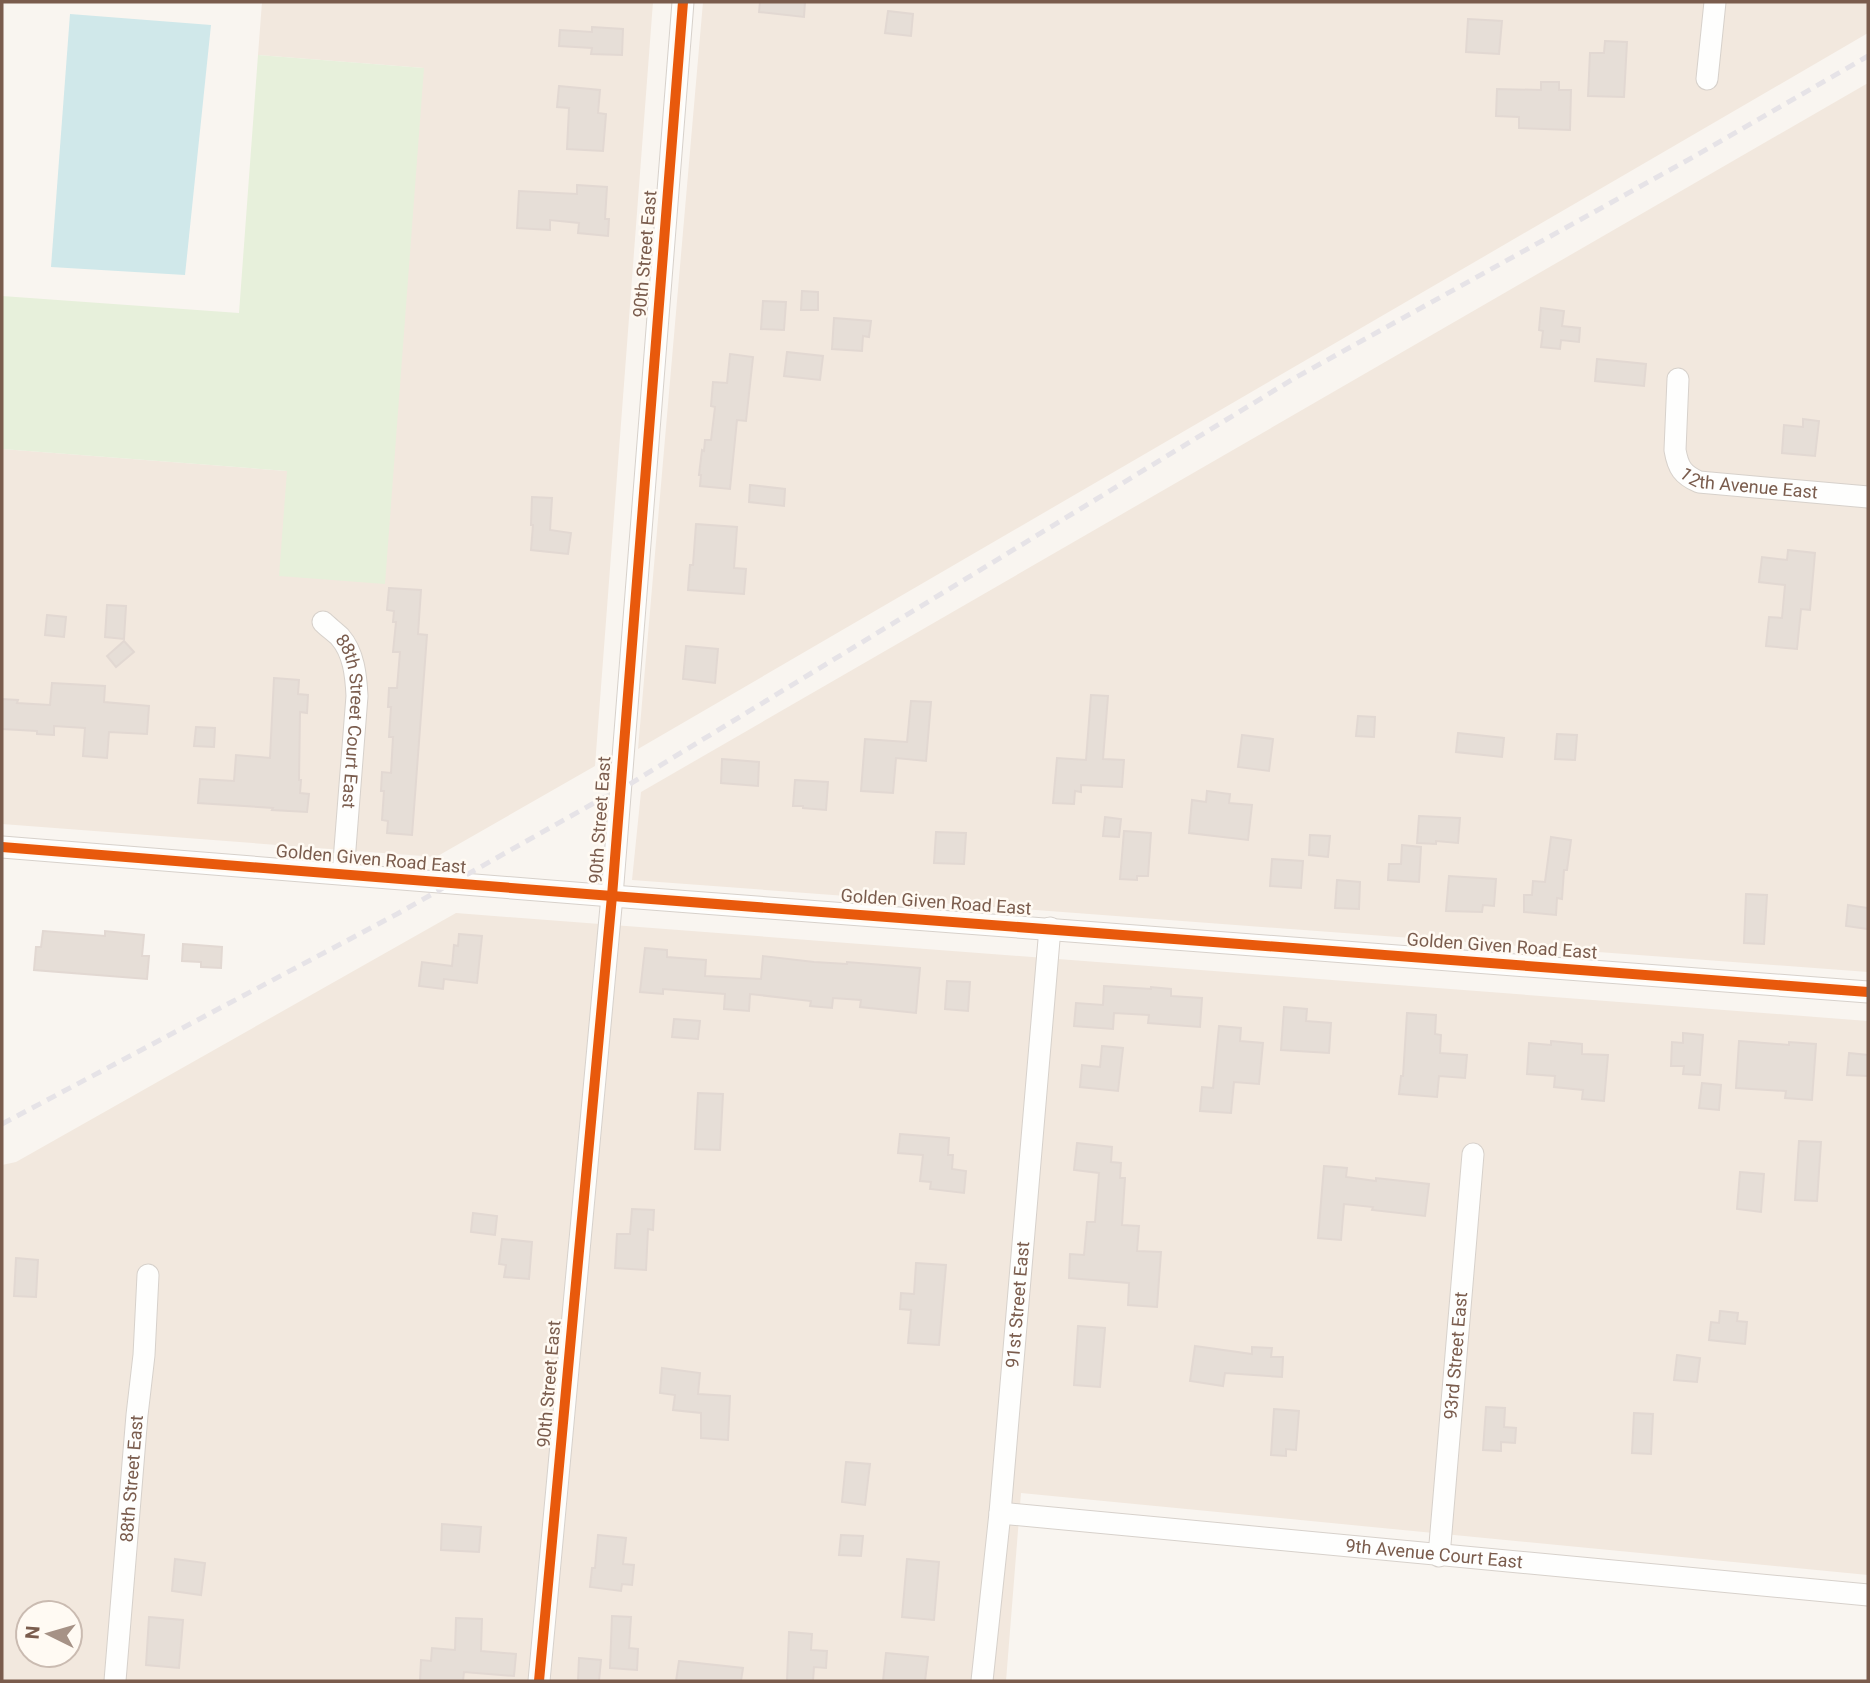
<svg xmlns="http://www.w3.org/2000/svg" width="1870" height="1683" viewBox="0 0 1870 1683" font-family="Roboto,sans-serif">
	<rect width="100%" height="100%" fill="#f9f5f0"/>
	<g fill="#f2e8de" fill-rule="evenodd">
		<polygon points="262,2 653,2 595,766 436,857 2,824 2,449 287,471 424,68 258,55"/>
		<polygon points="703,2 1868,2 1868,33 638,749"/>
		<polygon points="1868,83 1868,972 632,880 641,792"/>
		<path d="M456 913 1868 1021V1575L1021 1493 1006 1681H2V1165L16 1162ZM28 1613H70V1655H28Z"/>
	</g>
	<polygon fill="#e7f0db" points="258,55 424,68 385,584 279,576 287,471 2,449 2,296 239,313"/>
	<polygon fill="#d0e8ea" points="70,14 211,25 185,275 51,267"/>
	<g fill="#e6ded7" stroke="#e2d8d2" stroke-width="2">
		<polygon points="760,2 805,2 804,17 759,12"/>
		<polygon points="888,11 913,14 911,36 885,33"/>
		<polygon points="1468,19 1502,21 1499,54 1466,52"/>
		<polygon points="592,27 623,29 622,55 591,54 592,48 559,46 560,30 592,32"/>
		<polygon points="1605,41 1627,42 1624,97 1588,96 1590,53 1604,53"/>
		<polygon points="1541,82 1559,82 1559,90 1571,90 1570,130 1519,128 1519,117 1496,116 1497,89 1541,90"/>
		<polygon points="559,86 600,90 598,113 606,114 603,151 567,149 569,108 557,107"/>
		<polygon points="577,185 607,187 605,219 609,219 608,236 578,233 579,223 550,220 550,230 517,228 519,191 577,194"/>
		<polygon points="802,291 818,292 818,310 801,310"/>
		<polygon points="763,301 786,302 784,330 761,329"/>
		<polygon points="1541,308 1564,311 1562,326 1580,328 1579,342 1561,340 1560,349 1541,347 1543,331 1539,330"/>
		<polygon points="834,318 871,321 869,337 863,336 862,351 832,349"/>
		<polygon points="787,352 823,356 820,380 784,376"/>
		<polygon points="730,354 753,357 746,421 737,420 730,489 700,486 701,475 699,475 702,450 704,451 705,440 711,440 715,407 711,406 713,382 727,383"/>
		<polygon points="1597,359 1646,364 1644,386 1595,381"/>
		<polygon points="1803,419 1819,421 1815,456 1782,453 1784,425 1803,427"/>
		<polygon points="750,485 785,489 784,506 749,502"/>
		<polygon points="532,497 552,498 550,530 571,533 568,554 531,550 533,525 531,525"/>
		<polygon points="696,524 737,527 734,568 746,569 744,594 688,590 690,565 693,565"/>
		<polygon points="1788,550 1815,553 1810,610 1801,609 1797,649 1766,646 1769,617 1782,618 1785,585 1759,582 1762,557 1787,560"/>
		<polygon points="389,588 421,590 418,634 427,635 412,835 387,833 388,821 382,820 384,791 381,791 382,772 391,773 393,737 389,737 391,707 388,707 389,688 397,688 400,652 393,652 396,622 393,622 394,611 387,610"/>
		<polygon points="107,605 126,606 124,639 105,637"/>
		<polygon points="47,615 66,617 64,637 45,635"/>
		<polygon points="124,641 134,652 116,667 107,656"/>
		<polygon points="686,646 718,649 715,683 683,679"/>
		<polygon points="274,678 299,680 298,694 308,695 307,713 300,712 299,780 301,780 300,793 309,794 307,812 272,810 273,808 198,803 200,779 234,781 236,755 270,758"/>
		<polygon points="52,683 105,686 104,702 149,706 147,734 109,732 107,758 83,756 85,728 54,726 54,735 37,734 37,731 2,729 2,699 18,700 17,703 50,705"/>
		<polygon points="1091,695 1108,696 1103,759 1124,760 1122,787 1081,785 1081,792 1075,791 1074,804 1053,803 1057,758 1086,760"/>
		<polygon points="911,701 931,702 926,761 896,758 893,793 861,791 865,739 907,742"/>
		<polygon points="1358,716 1375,717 1374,737 1356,736"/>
		<polygon points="196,727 215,728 214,747 194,746"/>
		<polygon points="1458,733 1504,738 1502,757 1456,752"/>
		<polygon points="1557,734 1577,735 1575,760 1555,759"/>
		<polygon points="1242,735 1273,739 1269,771 1238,767"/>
		<polygon points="722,759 759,762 758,786 721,783"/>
		<polygon points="795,780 828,782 826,810 803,808 803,806 793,806"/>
		<polygon points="1207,791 1230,794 1229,803 1252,805 1248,840 1189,833 1192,800 1206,802"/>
		<polygon points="1419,816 1460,818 1458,843 1436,841 1436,844 1417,843"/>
		<polygon points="1105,817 1121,819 1119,837 1103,836"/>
		<polygon points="1124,831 1151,833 1148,876 1137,876 1137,880 1120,879"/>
		<polygon points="936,832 966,833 964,864 934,863"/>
		<polygon points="1310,835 1330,836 1328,857 1309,855"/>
		<polygon points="1551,837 1571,840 1567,870 1564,870 1562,899 1557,898 1556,915 1524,912 1524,895 1532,895 1533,881 1545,882"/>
		<polygon points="1402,845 1421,847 1419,882 1388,880 1389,864 1401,864"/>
		<polygon points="1272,859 1303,861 1301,888 1270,886"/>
		<polygon points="1449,876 1496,879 1494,906 1483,905 1482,912 1446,911"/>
		<polygon points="1337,880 1360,882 1359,909 1335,908"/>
		<polygon points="1746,894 1767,895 1764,944 1744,943"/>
		<polygon points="1848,905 1868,908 1868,929 1846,926"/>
		<polygon points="43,931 105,936 105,931 144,935 142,956 149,956 147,979 34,970 36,947 41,947"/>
		<polygon points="459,934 482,936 477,983 444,979 443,989 419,986 422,962 452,966 454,945 458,946"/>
		<polygon points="183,944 222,947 221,968 201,967 201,962 182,961"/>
		<polygon points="645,948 667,950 667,957 706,960 705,976 761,979 763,956 814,962 847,964 847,962 920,968 916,1013 860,1007 861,1000 833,998 832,1008 810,1006 811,1001 750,994 749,1011 724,1009 725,994 663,989 663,994 640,992"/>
		<polygon points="947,981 970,982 968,1011 945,1009"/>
		<polygon points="1104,986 1151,989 1151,987 1171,989 1171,996 1202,998 1200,1027 1148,1023 1149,1015 1114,1013 1113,1029 1074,1026 1076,1003 1103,1005"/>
		<polygon points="1284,1007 1307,1009 1306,1021 1331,1023 1329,1053 1281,1050"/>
		<polygon points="1407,1013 1436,1015 1435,1034 1441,1035 1440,1053 1467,1055 1465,1078 1439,1076 1437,1097 1399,1094 1401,1076 1403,1076"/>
		<polygon points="674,1019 700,1021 698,1039 672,1037"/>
		<polygon points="1219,1026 1241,1028 1240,1041 1263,1043 1259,1084 1234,1082 1231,1113 1200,1111 1202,1087 1213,1088"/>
		<polygon points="1683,1033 1703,1035 1700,1075 1683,1074 1684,1066 1671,1066 1672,1042 1683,1043"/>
		<polygon points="1551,1041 1582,1044 1582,1054 1608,1055 1604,1101 1582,1099 1583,1090 1554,1087 1555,1076 1527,1074 1529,1043 1551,1045"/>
		<polygon points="1739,1041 1789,1045 1789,1042 1816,1044 1812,1100 1785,1098 1786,1091 1736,1088"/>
		<polygon points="1102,1046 1123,1048 1118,1091 1080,1087 1082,1065 1100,1067"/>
		<polygon points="1849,1053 1868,1055 1868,1076 1847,1075"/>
		<polygon points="1702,1083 1721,1085 1719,1110 1699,1108"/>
		<polygon points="698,1093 723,1094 720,1150 695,1149"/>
		<polygon points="900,1134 949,1138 948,1155 953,1155 952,1169 966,1171 964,1193 930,1189 931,1182 920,1181 923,1155 898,1153"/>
		<polygon points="1799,1141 1821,1142 1817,1201 1795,1200"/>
		<polygon points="1077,1143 1112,1147 1111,1162 1121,1163 1120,1178 1125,1178 1122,1225 1139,1226 1137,1251 1161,1252 1157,1307 1128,1305 1129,1283 1069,1278 1070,1254 1084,1255 1087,1222 1095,1222 1099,1173 1074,1170"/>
		<polygon points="1324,1166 1347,1168 1346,1177 1376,1181 1376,1178 1429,1184 1425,1216 1372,1210 1373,1207 1344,1204 1341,1240 1318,1238"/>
		<polygon points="1740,1172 1764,1174 1761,1212 1737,1209"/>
		<polygon points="632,1209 654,1210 653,1230 648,1229 646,1270 615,1268 617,1234 630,1234"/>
		<polygon points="473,1213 497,1216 495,1235 471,1232"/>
		<polygon points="502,1239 532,1242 529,1279 504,1277 506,1265 499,1264"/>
		<polygon points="16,1258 38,1260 36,1297 14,1296"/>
		<polygon points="916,1263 946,1265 939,1345 908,1343 911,1310 900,1309 901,1293 914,1294"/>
		<polygon points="1720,1311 1738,1313 1737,1321 1747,1322 1745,1344 1709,1340 1711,1322 1719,1323"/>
		<polygon points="1078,1326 1105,1328 1100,1387 1074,1385"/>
		<polygon points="1195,1346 1252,1354 1252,1347 1272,1348 1271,1357 1283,1357 1282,1377 1225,1373 1223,1386 1190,1381"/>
		<polygon points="1677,1355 1700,1358 1697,1382 1674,1380"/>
		<polygon points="662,1368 700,1373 698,1394 730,1396 728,1440 701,1438 701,1413 673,1410 675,1395 660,1393"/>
		<polygon points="1486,1407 1505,1408 1504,1427 1516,1428 1515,1443 1501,1442 1501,1451 1483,1450"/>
		<polygon points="1274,1409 1299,1411 1296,1450 1286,1449 1286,1456 1271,1455"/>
		<polygon points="1634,1413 1653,1414 1651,1454 1632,1453"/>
		<polygon points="846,1462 870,1464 865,1505 842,1502"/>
		<polygon points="442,1524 481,1527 479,1552 441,1550"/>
		<polygon points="598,1535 626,1538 623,1564 634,1565 632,1585 622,1584 621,1591 590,1587 592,1568 595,1568"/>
		<polygon points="841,1535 863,1536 861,1556 839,1555"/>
		<polygon points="175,1559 205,1563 201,1595 172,1591"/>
		<polygon points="907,1559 939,1562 934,1620 902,1617"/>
		<polygon points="612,1616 631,1617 629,1648 638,1649 637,1670 610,1668"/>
		<polygon points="149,1617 183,1620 179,1668 146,1665"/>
		<polygon points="456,1618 482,1619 481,1651 516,1654 514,1676 464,1672 463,1681 420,1681 421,1660 431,1661 432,1648 455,1650"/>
		<polygon points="789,1632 812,1634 811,1650 827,1651 826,1668 814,1667 813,1681 787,1681"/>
		<polygon points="886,1653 928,1657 925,1681 883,1681"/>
		<polygon points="579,1658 601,1660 599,1681 578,1681"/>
		<polygon points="679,1661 743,1668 741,1681 676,1681"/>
	</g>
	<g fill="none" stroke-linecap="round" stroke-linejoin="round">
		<g stroke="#d7d1cb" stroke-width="23">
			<g id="minor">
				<polyline points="1707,79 1715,2"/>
				<path id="s1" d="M1678 379 1675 450C1678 468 1683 475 1699 482L1868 497"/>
				<path id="s2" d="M323 622C328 627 335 632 340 637 354 653 356 676 357 696L343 874"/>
				<polyline points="2,847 612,896 1868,992"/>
				<path id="s3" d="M1000 1513 1868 1595"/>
				<path id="s4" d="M1439 1556 1473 1154"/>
				<path id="s5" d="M115 1681 137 1415 144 1355 148 1275"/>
				<polyline points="539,1681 612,896 683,2"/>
				<path id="s6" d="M982 1681 1000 1513 1050 928"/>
			</g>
		</g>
		<use href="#minor" stroke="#fefefd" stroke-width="21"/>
		<polyline stroke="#e6e3e7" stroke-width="5" stroke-dasharray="10 7" stroke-linecap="butt" points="2,1124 397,914 594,803 620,790 1293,379 1695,156 1868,56"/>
		<g stroke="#fffaf3" stroke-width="15">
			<g id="cycleway">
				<polyline points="2,847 612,896 1868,992"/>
				<polyline points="539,1681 612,896 683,2"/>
			</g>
		</g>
		<use href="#cycleway" stroke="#e8590c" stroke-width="10"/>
	</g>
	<g text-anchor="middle" stroke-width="5" stroke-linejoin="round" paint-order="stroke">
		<g font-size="18" fill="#7a5c4d" stroke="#fffaf3">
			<text transform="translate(645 254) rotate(-85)" y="6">90th Street East</text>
			<text dy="6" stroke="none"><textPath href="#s1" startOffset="163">12th Avenue East</textPath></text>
			<text dy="6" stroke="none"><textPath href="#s2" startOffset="110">88th Street Court East</textPath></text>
			<text transform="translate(600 820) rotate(-86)" y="6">90th Street East</text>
			<text transform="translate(371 859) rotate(5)" y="6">Golden Given Road East</text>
			<text transform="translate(936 902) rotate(4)" y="6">Golden Given Road East</text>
			<text transform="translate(1502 946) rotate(4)" y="6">Golden Given Road East</text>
			<text dy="6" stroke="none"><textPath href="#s6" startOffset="378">91st Street East</textPath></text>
			<text dy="6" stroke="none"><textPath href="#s4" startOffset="201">93rd Street East</textPath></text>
			<text transform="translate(549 1384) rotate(-85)" y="6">90th Street East</text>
			<text dy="6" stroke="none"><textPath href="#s5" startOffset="203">88th Street East</textPath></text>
			<text dy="6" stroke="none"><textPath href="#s3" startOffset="436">9th Avenue Court East</textPath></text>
		</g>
	</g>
	<rect width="1870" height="1683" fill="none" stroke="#7a5c4d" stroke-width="7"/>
	<g transform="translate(49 1634) rotate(275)"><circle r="33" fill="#fffaf3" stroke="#cabbb1" stroke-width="2"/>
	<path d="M0-5L12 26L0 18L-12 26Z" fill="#a69286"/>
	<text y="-10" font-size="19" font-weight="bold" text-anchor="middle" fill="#7a5c4d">N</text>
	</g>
</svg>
